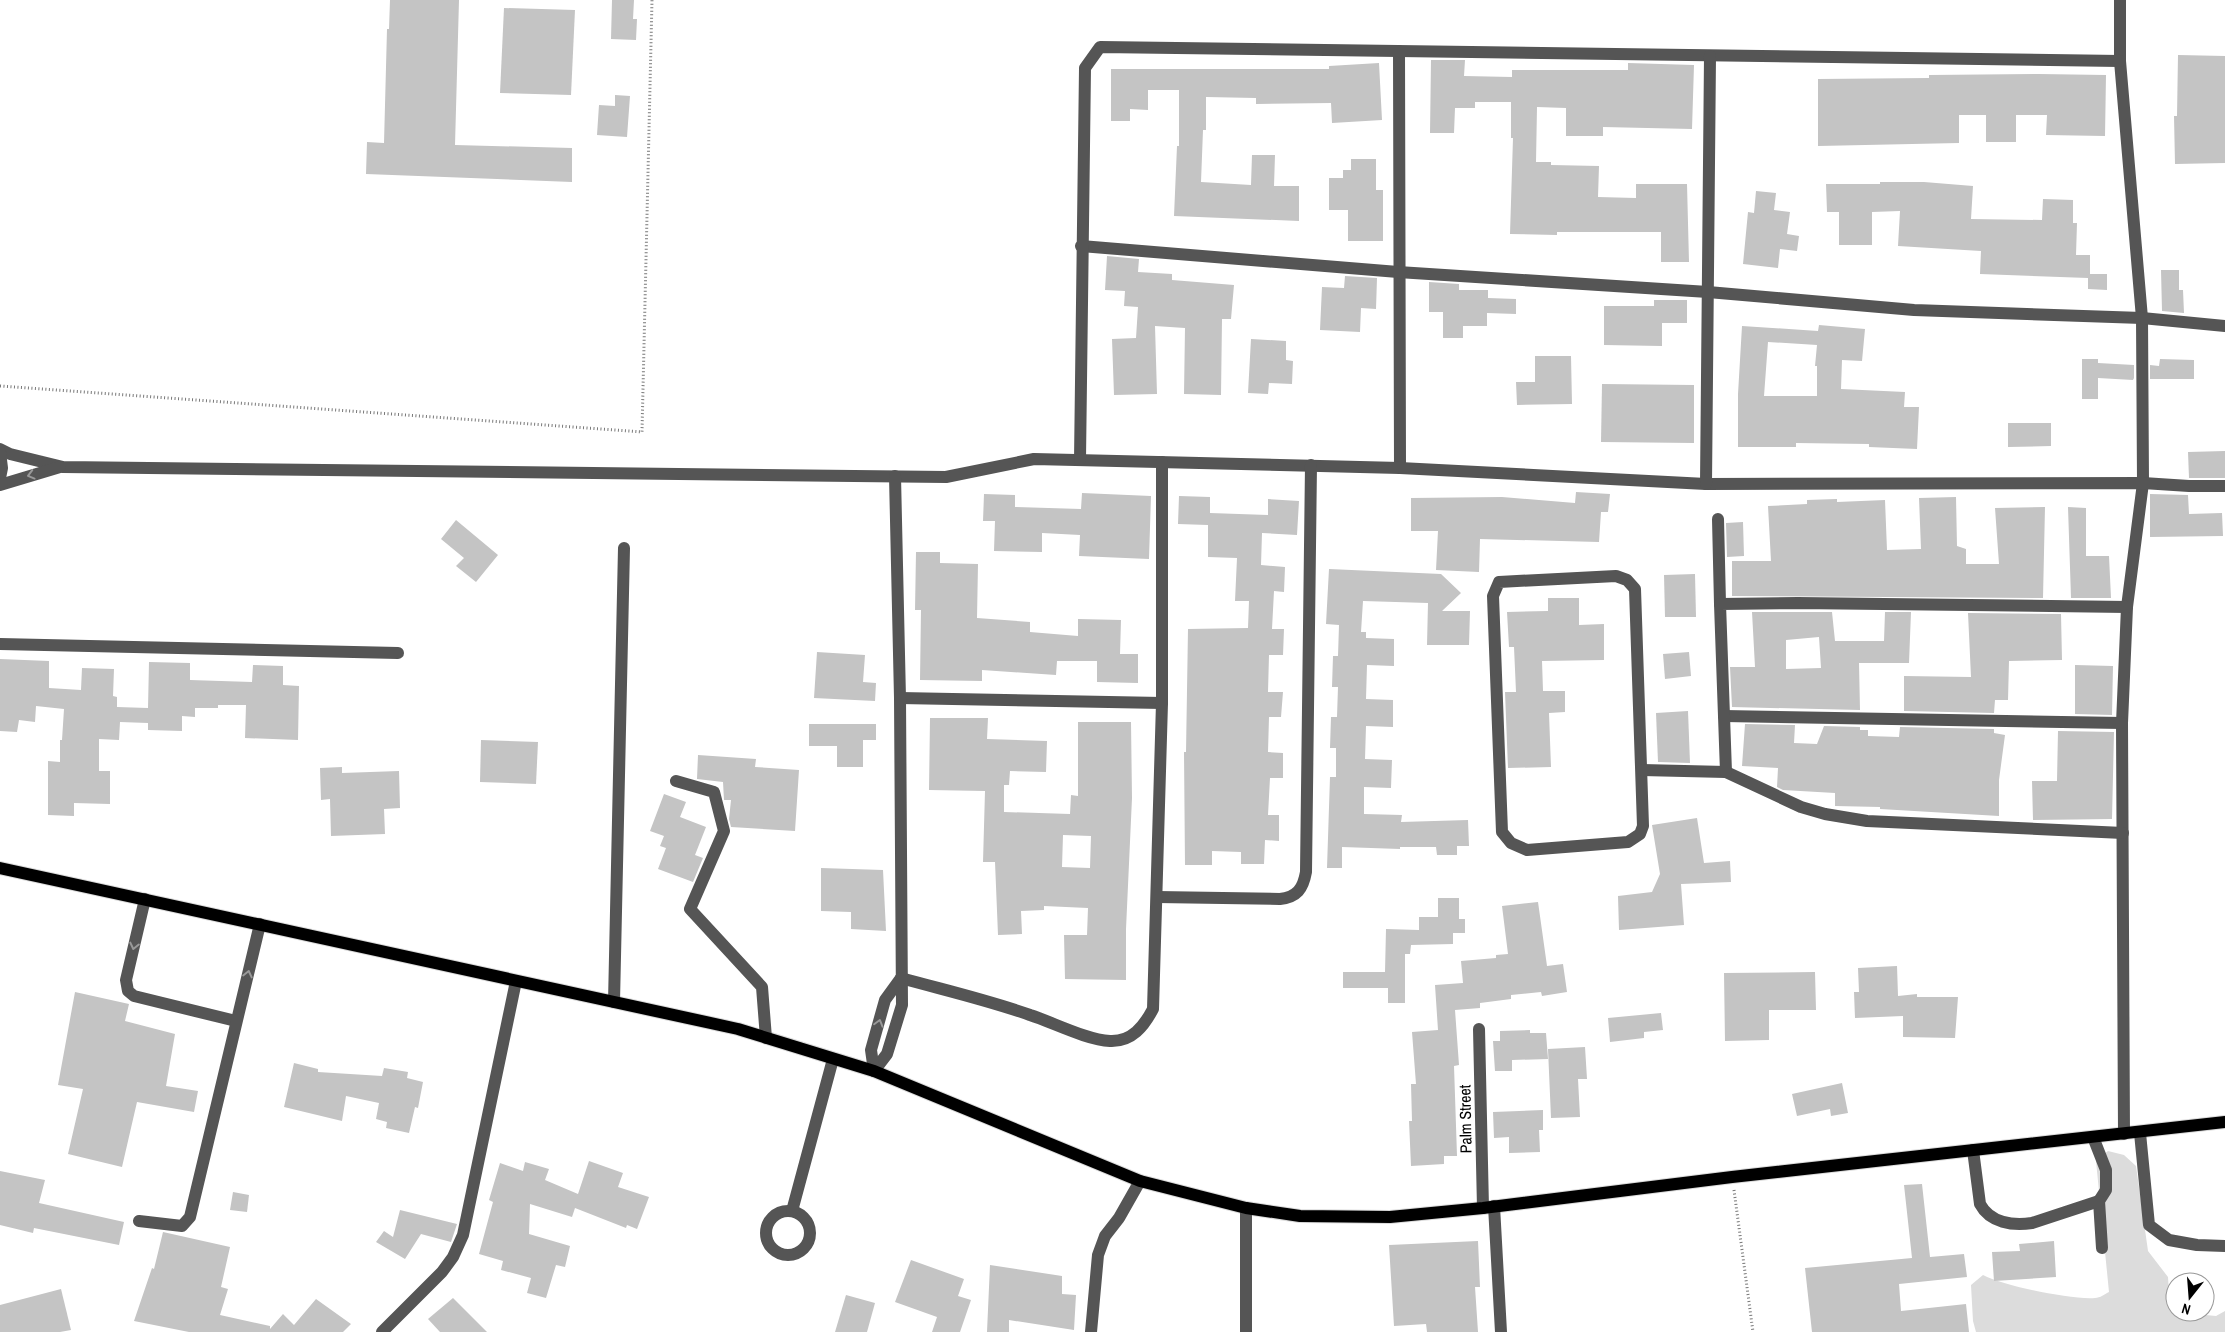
<svg xmlns="http://www.w3.org/2000/svg" width="2225" height="1332" viewBox="0 0 2225 1332" font-family="'Archivo Narrow',sans-serif">
	<rect width="100%" height="100%" fill="#fff"/>
	<path fill="#dcdcdc" d="M2108 1151 2124 1155 2136 1166 2148 1251 2168 1277 2170 1309 2175 1310V1312L2216 1316 2225 1311V1332H1976L1973 1321 1971 1285 1983 1275C2004 1286 2071 1300 2095 1298 2100 1298 2105 1294 2109 1292L2096 1161Z"/>
	<g fill="#c4c4c4" fill-rule="evenodd">
		<polygon points="390,0 459,0 455,145 572,148 572,182 366,174 367,142 384,143 387,29 389,29"/>
		<polygon points="612,0 634,0 633,19 637,19 636,40 611,39"/>
		<polygon points="504,8 575,10 571,95 500,93"/>
		<polygon points="2178,55 2225,56 2225,163 2175,164 2174,116 2177,116"/>
		<polygon points="1431,60 1465,60 1464,76 1512,77 1512,70 1628,70 1628,63 1694,65 1692,129 1603,127 1603,136 1566,136 1566,108 1537,107 1536,162 1551,162 1551,165 1599,166 1598,197 1636,198 1636,184 1687,184 1689,262 1661,262 1661,232 1557,232 1557,235 1510,234 1513,138 1511,138 1511,102 1475,102 1475,108 1455,108 1454,133 1430,133"/>
		<polygon points="1379,63 1382,120 1332,123 1331,103 1256,104 1256,98 1206,97 1206,130 1203,130 1201,182 1251,185 1252,155 1275,155 1274,186 1299,186 1299,221 1174,216 1177,146 1179,146 1179,90 1148,90 1148,110 1130,109 1130,121 1111,121 1111,69 1329,69 1329,66"/>
		<polygon points="2039,74 2106,75 2105,136 2046,135 2047,115 2016,115 2016,142 1986,142 1986,115 1959,115 1959,143 1818,146 1818,79 1929,78 1929,75"/>
		<polygon points="615,95 630,96 627,137 597,135 599,105 615,106"/>
		<polygon points="1351,159 1376,159 1376,190 1383,190 1383,241 1348,241 1348,210 1329,210 1329,178 1343,178 1343,170 1351,170"/>
		<polygon points="1880,182 1924,182 1973,186 1971,219 2042,220 2043,199 2073,200 2073,223 2077,223 2076,255 2090,255 2090,274 2107,274 2107,290 2088,289 2088,278 1980,274 1981,251 1898,246 1900,211 1872,212 1872,245 1839,245 1839,212 1827,212 1826,184 1880,184"/>
		<polygon points="1756,191 1776,193 1774,210 1790,212 1787,234 1799,236 1797,251 1780,249 1778,268 1743,264 1748,212 1754,213"/>
		<polygon points="1107,256 1139,259 1138,272 1172,274 1172,280 1234,285 1231,319 1222,319 1221,395 1184,394 1185,328 1155,326 1157,394 1114,395 1112,339 1136,338 1138,307 1124,306 1125,291 1105,290"/>
		<polygon points="2161,270 2179,270 2179,290 2183,290 2184,313 2162,311"/>
		<polygon points="1345,276 1377,278 1376,309 1361,308 1360,332 1320,330 1322,287 1344,288"/>
		<polygon points="1429,282 1459,284 1459,290 1488,290 1488,298 1516,299 1516,314 1487,313 1487,326 1463,326 1463,338 1443,338 1443,312 1429,312"/>
		<polygon points="1654,300 1687,300 1687,323 1662,323 1662,346 1604,345 1604,306 1654,306"/>
		<path d="M1819 325 1865 329 1862 361 1842 360 1841 389 1905 392 1904 407H1919L1917 449 1869 447V444L1796 443V447H1738V394L1742 326 1818 331ZM1768 342 1817 345 1815 366H1817V396H1764Z"/>
		<polygon points="1251,339 1286,341 1286,360 1293,361 1292,384 1269,383 1268,394 1248,393"/>
		<polygon points="1535,356 1571,356 1572,404 1517,405 1516,382 1535,382"/>
		<polygon points="2082,359 2098,359 2098,363 2134,365 2134,378 2133,380 2098,378 2098,399 2082,399"/>
		<polygon points="2160,359 2194,360 2194,379 2150,379 2150,365 2159,366"/>
		<polygon points="1602,384 1694,385 1694,443 1601,442"/>
		<polygon points="2008,423 2051,423 2051,446 2008,447"/>
		<polygon points="2225,451 2225,478 2189,478 2188,452"/>
		<polygon points="1576,492 1610,494 1608,512 1601,512 1599,542 1480,539 1479,572 1436,570 1438,531 1411,531 1411,498 1502,497 1575,503"/>
		<polygon points="1082,493 1151,496 1149,559 1079,556 1080,535 1042,533 1042,552 994,551 995,521 983,521 984,494 1015,495 1015,507 1081,509"/>
		<polygon points="2150,494 2188,495 2189,514 2222,513 2223,536 2150,537"/>
		<polygon points="1179,496 1210,497 1210,513 1268,515 1268,499 1299,501 1297,535 1262,533 1261,565 1285,567 1284,592 1274,591 1272,629 1284,629 1283,655 1269,655 1268,692 1283,692 1281,717 1269,717 1268,752 1283,753 1283,778 1270,778 1268,815 1279,815 1279,841 1265,840 1264,864 1241,864 1241,852 1212,851 1212,865 1185,865 1184,752 1186,752 1188,629 1248,628 1249,601 1235,601 1237,558 1208,557 1208,525 1178,524"/>
		<polygon points="1956,497 1957,546 1966,549 1966,564 1999,564 1995,508 2045,507 2043,598 1732,596 1732,561 1771,561 1768,506 1807,504 1807,500 1837,499 1837,502 1885,500 1887,550 1921,549 1919,498"/>
		<polygon points="2068,507 2086,508 2086,556 2109,556 2111,598 2071,598"/>
		<polygon points="456,520 498,555 476,582 456,566 464,558 441,539"/>
		<polygon points="1743,522 1744,556 1727,557 1726,523"/>
		<polygon points="916,552 940,552 940,563 978,564 977,618 1030,622 1030,632 1078,636 1078,619 1121,620 1120,654 1138,654 1138,683 1097,682 1097,661 1057,661 1056,675 982,670 982,681 920,680 921,610 915,610"/>
		<polygon points="1329,569 1441,574 1461,593 1442,611 1470,611 1469,645 1427,645 1428,603 1363,601 1361,632 1366,632 1366,638 1394,639 1394,666 1367,665 1366,699 1393,700 1393,727 1366,726 1365,759 1392,760 1391,788 1364,787 1364,814 1402,815 1401,822 1468,820 1469,846 1457,846 1457,855 1437,855 1436,847 1400,847 1400,849 1342,847 1342,868 1327,868 1330,777 1336,777 1336,748 1330,748 1331,717 1337,717 1338,687 1332,687 1333,656 1338,656 1339,625 1326,624"/>
		<polygon points="1695,574 1696,617 1665,617 1664,575"/>
		<polygon points="1548,598 1579,598 1579,625 1604,624 1604,660 1542,661 1543,691 1565,691 1565,712 1549,713 1551,767 1508,768 1505,692 1516,692 1514,647 1509,647 1507,612 1548,611"/>
		<path d="M1752 612H1832L1835 641H1884L1885 612H1911L1909 663H1859L1860 710 1732 707 1730 667H1755ZM1819 637 1821 668 1786 669V640Z"/>
		<polygon points="1968,613 2061,614 2062,660 2009,661 2008,700 1995,700 1994,713 1904,711 1904,676 1971,677"/>
		<polygon points="817,652 865,655 863,682 876,683 875,701 814,698"/>
		<polygon points="1689,652 1691,676 1665,679 1663,654"/>
		<polygon points="0,659 49,661 49,688 81,690 82,668 114,669 113,696 117,697 117,707 148,708 149,662 190,663 190,680 252,682 253,665 283,666 283,685 299,686 298,740 245,738 246,705 218,705 218,708 195,708 195,717 182,716 182,731 148,730 148,723 120,722 119,740 99,739 99,771 110,771 110,804 74,803 74,816 48,815 48,761 60,762 60,740 62,740 64,709 36,706 35,722 19,720 17,732 0,731"/>
		<polygon points="2075,665 2113,666 2112,715 2075,714"/>
		<polygon points="1688,711 1690,763 1658,762 1656,713"/>
		<path d="M930 718H988L987 739 1047 741 1046 772 1010 771 1009 785H1004V812L1070 814 1071 795 1078 796V722H1131L1132 798 1126 929V980L1065 979 1064 935H1087L1088 908 1044 906V910L1021 911 1022 934 998 935 995 862H983L985 791 929 790ZM1063 835 1091 836 1090 868 1062 867Z"/>
		<polygon points="809,724 876,724 876,740 863,740 863,767 837,767 837,746 809,746"/>
		<polygon points="1745,724 1795,725 1794,743 1817,744 1824,726 1860,727 1860,730 1868,730 1868,736 1899,737 1900,727 1994,729 1994,733 2005,735 1999,780 1999,816 1880,809 1880,807 1835,806 1835,793 1783,790 1777,787 1778,768 1742,766"/>
		<polygon points="2058,731 2114,732 2112,819 2033,820 2032,781 2057,781"/>
		<polygon points="481,740 538,742 536,784 480,782"/>
		<polygon points="698,755 756,759 755,767 799,770 795,831 731,827 729,819 731,800 724,800 723,782 697,779"/>
		<polygon points="342,767 342,773 399,771 400,808 384,809 385,834 331,836 330,799 321,800 320,768"/>
		<polygon points="664,794 686,802 680,817 706,827 695,855 703,858 693,882 658,869 666,848 660,846 664,836 650,831"/>
		<polygon points="1697,818 1704,863 1730,861 1731,882 1681,884 1684,925 1619,930 1618,896 1652,892 1660,874 1652,825"/>
		<polygon points="821,868 883,870 886,931 851,929 851,912 821,911"/>
		<polygon points="1438,898 1459,898 1459,919 1465,919 1465,933 1453,933 1453,944 1411,945 1410,954 1405,954 1405,1003 1388,1003 1388,988 1343,988 1343,972 1385,972 1386,929 1419,930 1419,917 1438,917"/>
		<polygon points="1538,902 1547,966 1563,964 1567,992 1542,996 1541,992 1511,995 1511,999 1480,1003 1480,1008 1455,1010 1459,1065 1454,1066 1457,1156 1444,1156 1444,1164 1411,1166 1409,1121 1412,1121 1411,1084 1416,1084 1412,1032 1438,1030 1435,985 1463,983 1461,961 1496,958 1496,955 1508,954 1502,906"/>
		<polygon points="1897,966 1898,996 1917,994 1917,997 1958,997 1955,1038 1903,1037 1903,1016 1855,1018 1854,992 1859,992 1858,968"/>
		<polygon points="1815,972 1816,1010 1769,1010 1769,1040 1725,1041 1724,973"/>
		<polygon points="75,992 129,1004 125,1021 175,1034 166,1086 198,1091 194,1112 137,1102 122,1167 68,1154 83,1089 58,1085"/>
		<polygon points="1661,1013 1663,1030 1644,1032 1644,1038 1610,1042 1608,1018"/>
		<polygon points="1530,1030 1530,1033 1546,1033 1548,1059 1512,1060 1512,1071 1495,1071 1493,1041 1500,1041 1500,1031"/>
		<polygon points="1585,1047 1587,1079 1578,1079 1580,1117 1551,1118 1548,1049"/>
		<polygon points="294,1063 318,1069 318,1072 382,1076 384,1068 408,1072 407,1078 423,1082 418,1108 415,1107 409,1133 386,1128 387,1122 376,1119 379,1103 346,1096 342,1121 284,1107"/>
		<polygon points="1842,1083 1848,1113 1831,1116 1830,1109 1797,1116 1792,1094"/>
		<polygon points="1543,1110 1543,1130 1539,1130 1540,1152 1509,1153 1509,1137 1494,1138 1493,1112"/>
		<polygon points="589,1161 623,1173 618,1187 649,1197 637,1229 627,1225 626,1228 575,1208 572,1217 530,1204 529,1234 570,1246 565,1267 556,1265 546,1298 527,1293 531,1278 501,1270 503,1261 479,1254 493,1202 489,1200 500,1163 523,1171 525,1162 549,1169 545,1180 578,1194"/>
		<polygon points="0,1171 45,1180 39,1203 124,1222 119,1245 34,1228 33,1233 0,1225"/>
		<polygon points="1922,1184 1930,1257 1964,1254 1967,1277 1899,1284 1901,1311 1966,1304 1969,1332 1812,1332 1805,1268 1912,1258 1904,1185"/>
		<polygon points="233,1192 249,1195 247,1212 230,1210"/>
		<polygon points="400,1210 457,1224 451,1242 421,1234 405,1259 376,1242 384,1231 393,1237"/>
		<polygon points="163,1232 230,1247 221,1287 228,1289 220,1315 270,1326 270,1329 283,1314 294,1325 316,1299 351,1324 343,1332 189,1332 134,1321 152,1268 154,1269"/>
		<polygon points="1478,1241 1480,1287 1475,1287 1478,1332 1427,1332 1426,1324 1394,1326 1389,1245"/>
		<polygon points="2054,1241 2056,1277 1994,1281 1992,1252 2020,1251 2019,1244"/>
		<polygon points="911,1260 964,1279 958,1296 971,1300 960,1332 932,1332 937,1317 895,1302"/>
		<polygon points="990,1265 1062,1276 1062,1294 1076,1295 1074,1330 1009,1320 1009,1332 987,1332"/>
		<polygon points="61,1289 71,1330 60,1332 0,1332 0,1305"/>
		<polygon points="846,1295 875,1303 867,1332 835,1332"/>
		<polygon points="453,1298 487,1332 440,1332 428,1319"/>
	</g>
	<g fill="none" stroke-linecap="round" stroke-linejoin="round">
		<g stroke="#dbdbdb" stroke-width="14">
			<polyline id="major" points="0,868 738,1029 874,1071 1140,1181 1246,1208 1300,1216 1390,1217 1483,1208 1732,1177 2225,1122"/>
		</g>
		<g stroke="#777" stroke-width="3" stroke-dasharray="1 2.5" stroke-linecap="butt">
			<polyline points="0,386 642,432 652,0"/>
			<polyline points="1734,1190 1753,1332"/>
		</g>
		<g stroke="#555" stroke-width="12">
			<polyline points="2120,0 2120,61 2142,318 2143,483 2127,607 2122,723 2124,1134"/>
			<polyline points="1399,51 1400,468"/>
			<polyline points="1081,246 1398,272 1708,292 1914,310 2142,318 2225,326"/>
			<polyline points="0,449 10,454 63,467 946,477 1034,459 1400,468 1706,484 2143,483 2189,486 2225,486"/>
			<polyline points="0,452 2,468 0,478"/>
			<polyline points="1080,460 1085,68 1100,47 2120,61"/>
			<polyline points="1706,484 1710,56"/>
			<polyline points="0,485 60,467"/>
			<polyline points="1718,519 1720,604"/>
			<polygon points="1616,576 1627,580 1635,589 1643,826 1640,834 1628,842 1527,850 1511,843 1502,832 1493,596 1499,582"/>
			<polyline points="0,644 398,653"/>
			<polyline points="900,698 1162,703"/>
			<polyline points="1724,716 2122,723"/>
			<polyline points="1642,770 1726,772 1801,807 1825,814 1867,821 2123,833"/>
			<polyline points="1726,772 1720,604 1798,603 2127,607"/>
			<polyline points="676,781 714,792 724,831 690,909 762,987 766,1038"/>
			<path d="M1157 897 1280 899C1297 897 1303 889 1306 872L1311 465"/>
			<polyline points="145,899 126,980 128,991 134,996 236,1021"/>
			<path d="M901 978C944 990 988 1000 1030 1015 1052 1022 1087 1040 1110 1041 1132 1042 1144 1026 1153 1009L1162 703V462"/>
			<polyline points="614,1002 624,548"/>
			<polyline points="1479,1029 1483,1208"/>
			<polyline points="874,1071 887,1054 902,1005 900,698 895,476"/>
			<polyline points="874,1071 871,1050 885,1000 901,978"/>
			<polyline points="2140,1133 2149,1225 2169,1240 2197,1245 2225,1246"/>
			<polyline points="2093,1137 2106,1170 2106,1190 2099,1201 2102,1248"/>
			<path d="M1973 1150 1980 1204C1990 1223 2013 1226 2032 1223L2099 1201"/>
			<polyline points="1494,1206 1501,1332"/>
			<polyline points="1246,1208 1246,1332"/>
			<circle cx="788" cy="1233" r="22"/>
			<polyline points="792,1211 833,1059"/>
			<polyline points="139,1221 182,1226 190,1217 260,924"/>
			<polyline points="382,1332 442,1272 453,1257 463,1235 516,981"/>
			<polyline points="1091,1332 1098,1255 1105,1236 1119,1218 1140,1181"/>
		</g>
		<use href="#major" stroke="#000" stroke-width="12"/>
	</g>
	<defs><path id="oneway-chevron" d="M-2-3.5L2.5 0L-2 3.5" fill="none" stroke-width="1.6" stroke-linecap="round" stroke-linejoin="round" transform="scale(1.25)"/></defs>
	<g stroke="#999">
		<use href="#oneway-chevron" transform="translate(31 475) rotate(165)"/>
		<use href="#oneway-chevron" transform="translate(134 946) rotate(103)"/>
		<use href="#oneway-chevron" transform="translate(248 974) rotate(-77)"/>
		<use href="#oneway-chevron" transform="translate(879 1023) rotate(-74)"/>
	</g>
	<g text-anchor="middle" stroke-width="4.5" stroke-linejoin="round" paint-order="stroke">
		<g font-size="16" fill="#000" stroke="#fff">
			<text transform="translate(1465 1119) rotate(-91)" y="6">Palm Street</text>
		</g>
	</g>
	<g transform="translate(2190 1297) rotate(197)"><circle r="24" fill="#ffffff" stroke="#999999"/>
	<path d="M0-4L9 19L0 12L-9 19Z" fill="#000000"/>
	<text y="-8" font-size="14" font-weight="bold" text-anchor="middle" fill="#000000">N</text>
	</g>
</svg>
